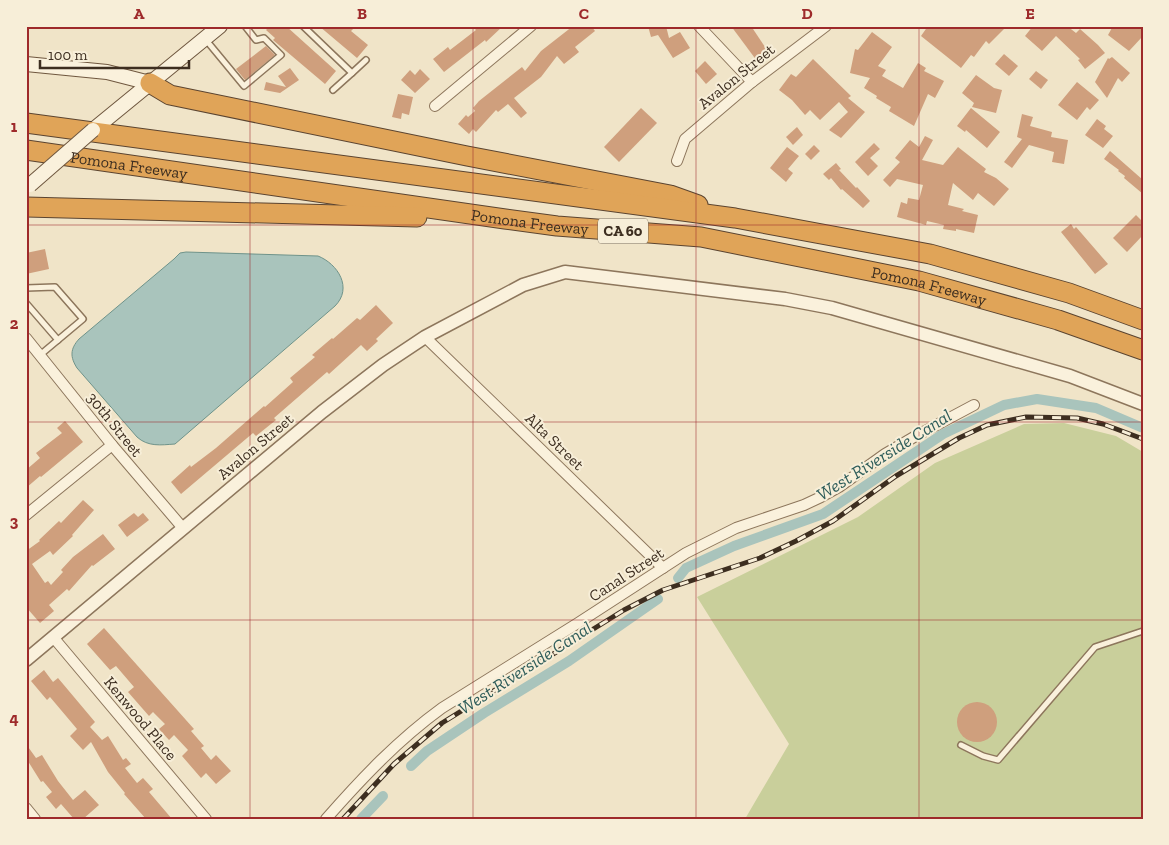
<svg xmlns="http://www.w3.org/2000/svg" width="1169" height="845" viewBox="0 0 1169 845" font-family="'Zilla Slab',serif">
	<rect width="100%" height="100%" fill="#f0e4c8"/>
	<polygon fill="#c9cf9b" points="1064,423 1116,436 1143,452 1143,819 745,819 789,744 697,597 858,517 935,463 1024,424"/>
	<path fill="#a9c4bc" stroke="#6f938a" d="M186 252 318 256C338 264 353 288 335 306L175 444C161 445 148 447 137 437L77 368C70 357 70 349 79 339L174 259 180 253Z"/>
	<g fill="none" stroke-linecap="round" stroke-linejoin="round">
		<g stroke="#a9c4bc" stroke-width="10">
			<polyline points="678,578 686,568 734,546 823,514 943,434 1004,405 1037,399 1096,408 1143,428"/>
			<polyline points="411,766 427,751 484,713 569,661 658,599"/>
			<polyline points="361,819 383,796"/>
		</g>
	</g>
	<g fill="#cf9f7d">
		<polygon points="270,26 286,26 336,71 325,84 273,40 275,38 266,30"/>
		<polygon points="319,26 356,26 351,31 368,45 357,58"/>
		<polygon points="472,26 503,26 486,42 485,40 444,72 433,59 448,47 450,50 476,30"/>
		<polygon points="573,26 591,26 595,31 575,47 579,52 564,64 557,56 541,77 514,98 527,113 521,118 508,104 498,112 496,110 476,132 473,129 469,134 458,124 466,115 468,117 475,111 473,108 479,101 522,67 525,71 541,51"/>
		<polygon points="648,26 666,26 669,38 680,32 690,48 673,58 658,35 651,37"/>
		<polygon points="731,26 751,26 769,53 757,61"/>
		<polygon points="928,26 1007,26 989,44 986,41 974,57 971,55 961,68 921,36"/>
		<polygon points="1033,26 1067,26 1076,33 1080,29 1098,45 1105,53 1085,69 1078,60 1080,59 1056,36 1042,51 1025,36"/>
		<polygon points="1113,26 1138,26 1143,30 1143,36 1129,51 1108,35"/>
		<polygon points="872,32 892,47 878,66 886,70 882,76 903,88 918,63 926,68 924,71 944,81 935,98 928,94 914,126 889,111 891,107 876,98 877,96 864,88 870,78 850,73 855,49 858,50"/>
		<polygon points="266,46 275,55 245,80 236,69"/>
		<polygon points="1004,54 1018,66 1009,76 995,64"/>
		<polygon points="1112,57 1130,73 1122,82 1118,78 1107,98 1095,82 1108,58 1109,59"/>
		<polygon points="813,59 851,96 848,98 865,112 841,138 829,130 848,112 839,102 820,120 810,110 805,115 792,100 779,90 791,74 796,77"/>
		<polygon points="705,61 717,74 706,84 695,71"/>
		<polygon points="290,68 299,80 280,93 264,90 266,82 286,87 278,76"/>
		<polygon points="420,69 430,79 415,93 401,80 410,70 415,75"/>
		<polygon points="1036,71 1048,80 1041,89 1029,79"/>
		<polygon points="976,75 994,88 1002,90 996,113 972,107 974,103 962,93"/>
		<polygon points="1077,82 1099,100 1090,110 1087,107 1077,120 1058,105"/>
		<polygon points="398,94 413,97 409,115 402,113 401,119 392,117"/>
		<polygon points="641,108 657,123 619,162 604,147"/>
		<polygon points="971,108 1000,132 987,148 966,130 965,132 957,126"/>
		<polygon points="1022,114 1033,117 1030,126 1052,132 1051,137 1068,140 1064,164 1052,162 1054,152 1029,145 1012,168 1004,162 1022,139 1017,137"/>
		<polygon points="1097,119 1106,126 1104,129 1113,136 1103,148 1085,135"/>
		<polygon points="797,127 803,135 793,145 786,137"/>
		<polygon points="925,136 933,140 922,160 943,165 958,147 986,169 984,172 996,178 1009,189 994,206 978,193 973,200 953,183 948,205 964,209 962,211 978,215 974,233 956,229 956,231 943,229 944,225 927,221 926,225 897,217 901,202 907,204 908,198 919,200 923,185 897,179 890,187 883,180 900,162 895,158 910,140 919,147"/>
		<polygon points="874,143 880,149 870,158 878,166 868,176 855,162"/>
		<polygon points="814,145 820,151 811,160 805,154"/>
		<polygon points="787,147 799,156 788,169 793,173 786,182 770,168"/>
		<polygon points="1110,151 1143,180 1143,194 1124,178 1125,176 1118,171 1119,170 1104,159"/>
		<polygon points="836,163 841,169 839,170 856,188 857,187 870,201 863,208 842,189 841,190 831,178 829,180 823,174"/>
		<polygon points="1136,215 1143,222 1143,235 1127,252 1113,238"/>
		<polygon points="1071,224 1074,229 1076,227 1108,264 1095,274 1061,232"/>
		<polygon points="45,249 49,269 26,274 26,253"/>
		<polygon points="376,305 393,323 376,339 378,341 367,351 361,345 329,374 327,372 274,418 276,420 256,436 253,433 181,494 171,482 190,465 191,467 216,448 264,406 265,407 293,382 290,378 315,357 312,355 332,338 333,339 357,318 360,320"/>
		<polygon points="65,421 83,442 41,477 40,476 26,488 26,470 40,458 36,453 62,433 57,428"/>
		<polygon points="83,500 94,510 72,535 73,536 53,555 50,551 32,564 45,583 48,581 51,585 63,572 61,570 73,557 103,534 115,549 93,566 92,565 69,591 67,589 49,605 54,611 40,623 26,607 26,551 40,541 39,540 59,521 61,523"/>
		<polygon points="134,513 138,517 143,513 149,520 127,537 118,525"/>
		<polygon points="104,628 194,729 191,731 204,746 201,748 211,760 216,755 231,771 216,784 206,773 201,778 182,756 188,750 174,735 169,740 159,729 165,724 153,712 149,716 128,692 134,687 116,666 110,670 87,644"/>
		<polygon points="44,670 53,682 58,678 95,722 90,727 102,740 108,736 123,760 126,758 131,764 125,768 137,783 143,778 153,789 149,792 172,819 146,819 124,794 125,793 108,772 91,742 83,750 70,736 77,729 50,697 47,700 31,681"/>
		<circle cx="977" cy="722" r="20"/>
		<polygon points="26,744 36,758 42,755 58,781 73,800 85,790 99,805 83,819 74,819 61,804 56,809 46,797 52,792 43,781 41,782 26,758"/>
	</g>
	<g fill="none" stroke-linecap="round" stroke-linejoin="round">
		<g stroke="#8d765c" stroke-width="8">
			<g id="service">
				<polyline points="303,26 352,73 333,90"/>
				<polyline points="206,40 244,86 281,55 264,38 256,40 245,26"/>
				<polyline points="352,73 366,60"/>
				<polyline points="26,288 55,287 83,319 40,355"/>
				<polyline points="26,303 58,340"/>
				<polyline points="961,745 983,756 998,760 1095,647 1143,631"/>
			</g>
		</g>
		<g stroke="#8d765c" stroke-width="12">
			<g id="minor">
				<polyline points="699,26 752,82"/>
				<polyline points="435,106 531,26"/>
				<polyline points="677,161 685,139 752,82 826,26"/>
				<polyline points="425,337 663,568"/>
				<polyline points="26,338 112,445 182,527"/>
				<polyline points="26,515 112,445"/>
				<polyline points="53,637 206,819"/>
				<polyline points="26,808 35,819"/>
				<path d="M326 819C362 778 398 740 442 708L578 623 686 553 736 528 804 505 821 497 839 487 885 454 914 437 974 405"/>
			</g>
		</g>
		<g stroke="#8d765c" stroke-width="15">
			<polyline id="tertiary" points="26,660 322,412 383,365 425,337 523,285 565,272 785,299 832,308 1070,376 1143,404"/>
		</g>
		<g stroke="#6f573f" stroke-width="16">
			<g id="secondary">
				<polyline points="26,64 107,72 150,83"/>
				<polyline points="93,130 220,26"/>
			</g>
		</g>
		<g stroke="#5b4430" stroke-width="21">
			<g id="motorway">
				<polyline points="150,83 170,95 467,156 670,195 698,205"/>
				<polyline points="26,123 735,218 930,254 1069,293 1143,320"/>
				<path id="s1" d="M26 150 505 219 557 226 701 237 919 281 1058 320 1143 350"/>
				<polyline points="26,207 417,217"/>
			</g>
		</g>
		<use href="#service" stroke="#faf1dc" stroke-width="5"/>
		<use href="#minor" stroke="#faf1dc" stroke-width="10"/>
		<use href="#tertiary" stroke="#faf1dc" stroke-width="12"/>
		<use href="#secondary" stroke="#faf1dc" stroke-width="14"/>
		<use href="#motorway" stroke="#e0a458" stroke-width="19"/>
		<g stroke="#3d2e20" stroke-width="5">
			<polyline id="rail" points="343,819 394,764 442,723 624,610 663,590 760,558 796,541 833,521 896,476 959,438 987,425 1026,417 1077,418 1103,424 1143,439"/>
		</g>
		<use href="#rail" stroke="#f7eed8" stroke-width="3" stroke-dasharray="9" stroke-linecap="butt"/>
		<g stroke="#6f573f" stroke-width="16" stroke-linecap="butt">
			<polyline id="secondary-bridge" points="30,185 93,130"/>
		</g>
		<use href="#secondary-bridge" stroke="#faf1dc" stroke-width="14"/>
	</g>
	<path fill="none" stroke="#9e2a2b" stroke-width="1" stroke-opacity="0.55" d="M250 26V819M473 26V819M696 26V819M919 26V819M26 225H1143M26 422H1143M26 620H1143"/>
	<g text-anchor="middle" stroke-width="4" stroke-linejoin="round" paint-order="stroke">
		<rect fill="#f7eed8" stroke="#756857" stroke-width="1" x="598" y="218.5" width="50" height="25" rx="4"/>
		<g font-size="15" font-weight="bold" fill="#3d2e20">
			<text x="623" y="236">CA 60</text>
		</g>
		<g font-size="16" fill="#3d2e20" stroke="#f7eed8">
			<text transform="translate(736 76) rotate(-39)" y="6">Avalon Street</text>
			<text dy="6" stroke="none"><textPath href="#s1" startOffset="104">Pomona Freeway</textPath></text>
			<text dy="6" stroke="none"><textPath href="#s1" startOffset="509">Pomona Freeway</textPath></text>
			<text dy="6" stroke="none"><textPath href="#s1" startOffset="914">Pomona Freeway</textPath></text>
			<text transform="translate(115 424) rotate(51)" y="6">30th Street</text>
			<text transform="translate(555 441) rotate(44)" y="6">Alta Street</text>
			<text transform="translate(255 446) rotate(-40)" y="6">Avalon Street</text>
			<text transform="translate(626 574) rotate(-33)" y="6">Canal Street</text>
			<text transform="translate(141 718) rotate(50)" y="6">Kenwood Place</text>
		</g>
		<g font-size="18" font-style="italic" fill="#2f5d5a" stroke="#f7eed8">
			<text transform="translate(884 455) rotate(-32)" y="6">West Riverside Canal</text>
			<text transform="translate(525 668) rotate(-33)" y="6">West Riverside Canal</text>
		</g>
	</g>
	<rect width="1169" height="845" fill="none" stroke="#f7eed8" stroke-width="55"/>
	<path d="M40 60v8h149v-8" fill="none" stroke="#3d2e20" stroke-width="2.5"/>
	<text x="48" y="60" font-size="15" fill="#3d2e20" stroke="#f7eed8" stroke-width="4" paint-order="stroke">100 m</text>
	<rect x="28" y="28" width="1114" height="790" fill="none" stroke="#9e2a2b" stroke-width="2"/>
	<g font-size="16" text-anchor="middle" font-weight="bold" fill="#9e2a2b">
		<text x="139" y="19">A</text>
		<text x="362" y="19">B</text>
		<text x="584" y="19">C</text>
		<text x="807" y="19">D</text>
		<text x="1030" y="19">E</text>
		<text x="14" y="132">1</text>
		<text x="14" y="329">2</text>
		<text x="14" y="527">3</text>
		<text x="14" y="724">4</text>
	</g>
</svg>
